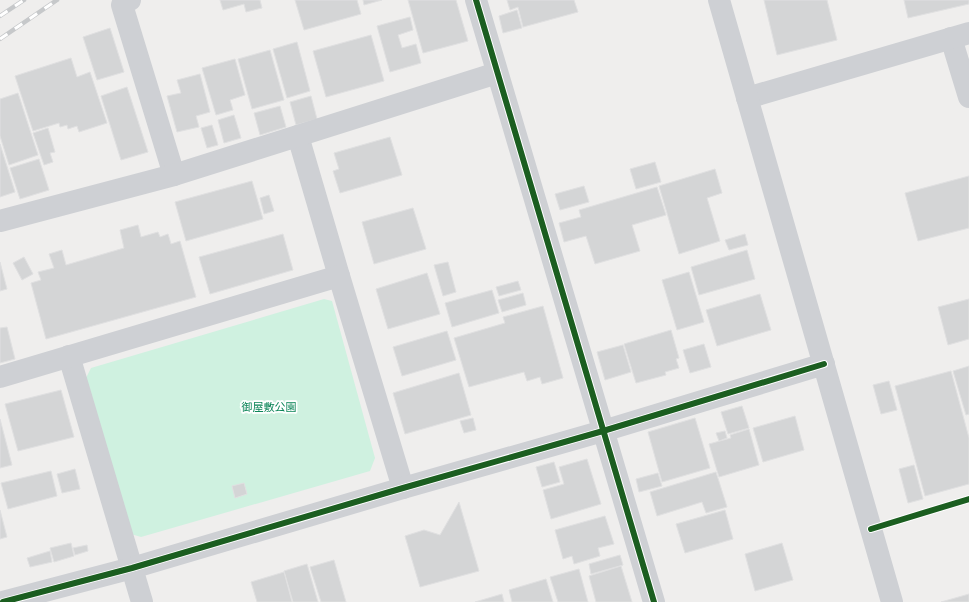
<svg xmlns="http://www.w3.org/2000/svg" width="969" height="602" viewBox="0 0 969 602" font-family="Inter,'Noto Sans JP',sans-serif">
	<rect width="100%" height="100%" fill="#efeeed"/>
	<polygon fill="#cff1e0" points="324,299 332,301 375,458 370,471 141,537 131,534 84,382 91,368"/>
	<g fill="#d4d5d6" stroke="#e0e0e1">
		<polygon points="220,0 260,0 262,8 246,12 244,4 223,10"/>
		<polygon points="295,0 357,0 361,14 304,30"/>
		<polygon points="363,0 382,0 364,5"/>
		<polygon points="408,0 456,0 468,41 423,53"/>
		<polygon points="507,0 574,0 578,12 523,27 518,7 510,10"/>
		<polygon points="764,0 827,0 837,40 777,55"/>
		<polygon points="904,0 969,0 969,4 908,18"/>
		<polygon points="517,10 522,28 503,33 499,16"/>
		<polygon points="410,17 413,30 398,35 402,48 416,44 421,63 390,72 377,26"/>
		<polygon points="110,28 124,72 97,80 83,37"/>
		<polygon points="371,35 384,81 326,97 313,51"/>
		<polygon points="297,42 310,91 287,98 273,49"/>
		<polygon points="270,50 284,100 252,109 238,59"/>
		<polygon points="71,58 77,77 90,72 107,123 79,132 77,126 68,129 67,125 60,127 59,123 33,131 15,76"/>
		<polygon points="235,59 245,95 230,100 233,110 216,115 202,68"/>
		<polygon points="200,74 210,112 196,116 199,127 177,132 167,96 181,93 177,80"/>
		<polygon points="127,87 148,152 121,160 101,96"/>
		<polygon points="18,93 38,155 9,165 0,136 0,99"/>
		<polygon points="311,96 317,119 296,125 290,102"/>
		<polygon points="280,106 286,127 260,135 254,113"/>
		<polygon points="234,115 241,138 224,143 218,120"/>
		<polygon points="212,125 218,145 207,148 201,128"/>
		<polygon points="48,128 55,152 50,153 53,162 44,165 33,133"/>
		<polygon points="390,137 402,175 340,193 333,171 339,169 334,153"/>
		<polygon points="0,144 15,192 0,197"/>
		<polygon points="39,159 49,190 20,199 10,168"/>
		<polygon points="655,162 661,182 636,189 630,169"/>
		<polygon points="715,169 722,193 707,198 720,241 679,254 659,186"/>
		<polygon points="969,176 969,228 918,241 905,193"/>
		<polygon points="252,181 263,219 186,241 175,202"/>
		<polygon points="584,186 589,202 560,210 555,194"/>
		<polygon points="657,187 666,215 632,225 640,251 595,264 586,236 564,242 559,223 581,217 579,210"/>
		<polygon points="269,195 274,211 264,214 260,198"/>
		<polygon points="413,208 426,249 374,264 362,222"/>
		<polygon points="138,225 141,237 158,232 160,237 168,234 171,244 180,241 196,297 46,339 31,283 41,280 38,272 54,268 49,254 62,250 66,265 124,248 120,230"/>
		<polygon points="283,234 293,270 210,294 199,257"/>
		<polygon points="745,234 748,245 729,250 725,240"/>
		<polygon points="747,250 755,279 699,295 691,267"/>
		<polygon points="24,257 33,274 22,280 13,263"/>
		<polygon points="0,262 7,289 0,291"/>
		<polygon points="448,262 456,292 443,296 434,265"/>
		<polygon points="689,272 704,322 677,330 662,280"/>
		<polygon points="427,273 440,314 388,329 376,289"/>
		<polygon points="518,281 521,290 499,296 496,287"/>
		<polygon points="492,290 499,313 452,327 445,303"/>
		<polygon points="523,293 526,305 502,312 498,300"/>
		<polygon points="760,294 771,330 717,346 706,310"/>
		<polygon points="969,299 969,339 948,345 938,307"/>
		<polygon points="543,306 563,378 542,384 540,377 527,381 524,372 469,387 454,338 505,323 503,317"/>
		<polygon points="7,327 15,359 0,363 0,328"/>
		<polygon points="671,330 679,358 676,359 679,368 665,372 666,375 636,383 624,344"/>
		<polygon points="447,331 456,360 402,376 393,347"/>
		<polygon points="704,344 711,367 690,373 683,350"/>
		<polygon points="623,345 631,372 605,380 597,352"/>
		<polygon points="969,366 969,414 966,415 953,371"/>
		<polygon points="951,371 969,438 969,484 925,496 895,386"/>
		<polygon points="459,373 471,415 405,434 393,393"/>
		<polygon points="889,381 897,410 881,414 873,385"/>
		<polygon points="61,390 74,437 18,451 5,404"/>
		<polygon points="742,406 749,428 728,434 721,412"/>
		<polygon points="795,416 804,450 763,462 753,428"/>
		<polygon points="473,418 476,430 464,433 460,421"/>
		<polygon points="695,418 710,468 662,482 648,432"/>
		<polygon points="0,419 12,465 0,468"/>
		<polygon points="749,429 759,465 719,477 709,444 731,438 730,435"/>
		<polygon points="725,431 727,438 719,441 716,433"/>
		<polygon points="587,459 601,504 551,519 543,490 564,484 559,467"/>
		<polygon points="554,462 560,482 542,487 536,467"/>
		<polygon points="914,465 923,499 908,503 899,469"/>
		<polygon points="75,469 80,489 62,493 57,474"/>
		<polygon points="51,471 57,496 8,509 1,483"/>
		<polygon points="716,472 727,507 706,513 702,502 657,516 650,492"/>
		<polygon points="658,473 662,486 639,492 636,479"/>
		<polygon points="244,483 247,494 235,498 232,486"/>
		<polygon points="459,502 479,571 420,587 405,536 424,530 440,535"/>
		<polygon points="0,510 7,537 0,539"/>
		<polygon points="725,510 733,539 685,553 676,524"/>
		<polygon points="605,516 614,544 598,548 600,556 574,564 572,556 563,559 555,530"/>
		<polygon points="71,543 74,556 54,562 50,548"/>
		<polygon points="782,543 793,580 755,591 745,554"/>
		<polygon points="87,545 88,551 75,555 73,548"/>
		<polygon points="50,551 52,562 30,567 27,558"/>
		<polygon points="620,555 623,565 591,574 589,564"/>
		<polygon points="334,560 346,602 321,602 310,567"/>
		<polygon points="307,564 318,602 293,602 284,571"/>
		<polygon points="621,566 632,602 596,602 589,576"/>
		<polygon points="579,569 588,602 558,602 550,577"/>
		<polygon points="284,572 292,602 257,602 251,582"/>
		<polygon points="546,579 553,602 512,602 509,590"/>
		<polygon points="502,594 504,602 475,602"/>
		<polygon points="969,594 969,602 941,602"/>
	</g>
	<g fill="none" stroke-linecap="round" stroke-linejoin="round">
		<polyline stroke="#b8c5c3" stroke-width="2.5" stroke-dasharray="3 2" stroke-linecap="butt" points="897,521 969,499"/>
		<g stroke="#ced0d4" stroke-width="22">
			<polyline points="130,0 122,5 174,175"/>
			<polyline points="476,0 654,602"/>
			<polyline points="951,38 969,97"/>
			<polyline points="747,98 969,33"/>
			<polyline points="298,136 339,276"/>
			<polyline points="0,221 174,175 497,73"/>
			<polyline points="69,356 142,602"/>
			<polyline points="0,377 339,276 403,488"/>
			<polyline points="3,602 132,568 403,488 603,431 824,364"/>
		</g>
		<polyline stroke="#ced0d4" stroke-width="22" points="719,0 892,602"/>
		<g stroke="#c6c8ca" stroke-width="4.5">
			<g id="rail">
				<polyline points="0,16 24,0"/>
				<polyline points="0,39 57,0"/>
			</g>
		</g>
		<use href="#rail" stroke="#fff" stroke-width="3" stroke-dasharray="9" stroke-linecap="butt"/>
		<g stroke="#fff" stroke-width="8">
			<g id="cycleway">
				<polyline points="476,0 654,602"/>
				<polyline points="871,529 969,499"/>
				<polyline points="3,602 132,568 403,488 603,431 824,364"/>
			</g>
		</g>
		<use href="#cycleway" stroke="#1b5e20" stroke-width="6"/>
	</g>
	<g text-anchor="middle" stroke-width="3.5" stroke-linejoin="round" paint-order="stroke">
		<g font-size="11" fill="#0c8558" stroke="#fff">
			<text x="269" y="411">御屋敷公園</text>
		</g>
	</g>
</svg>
